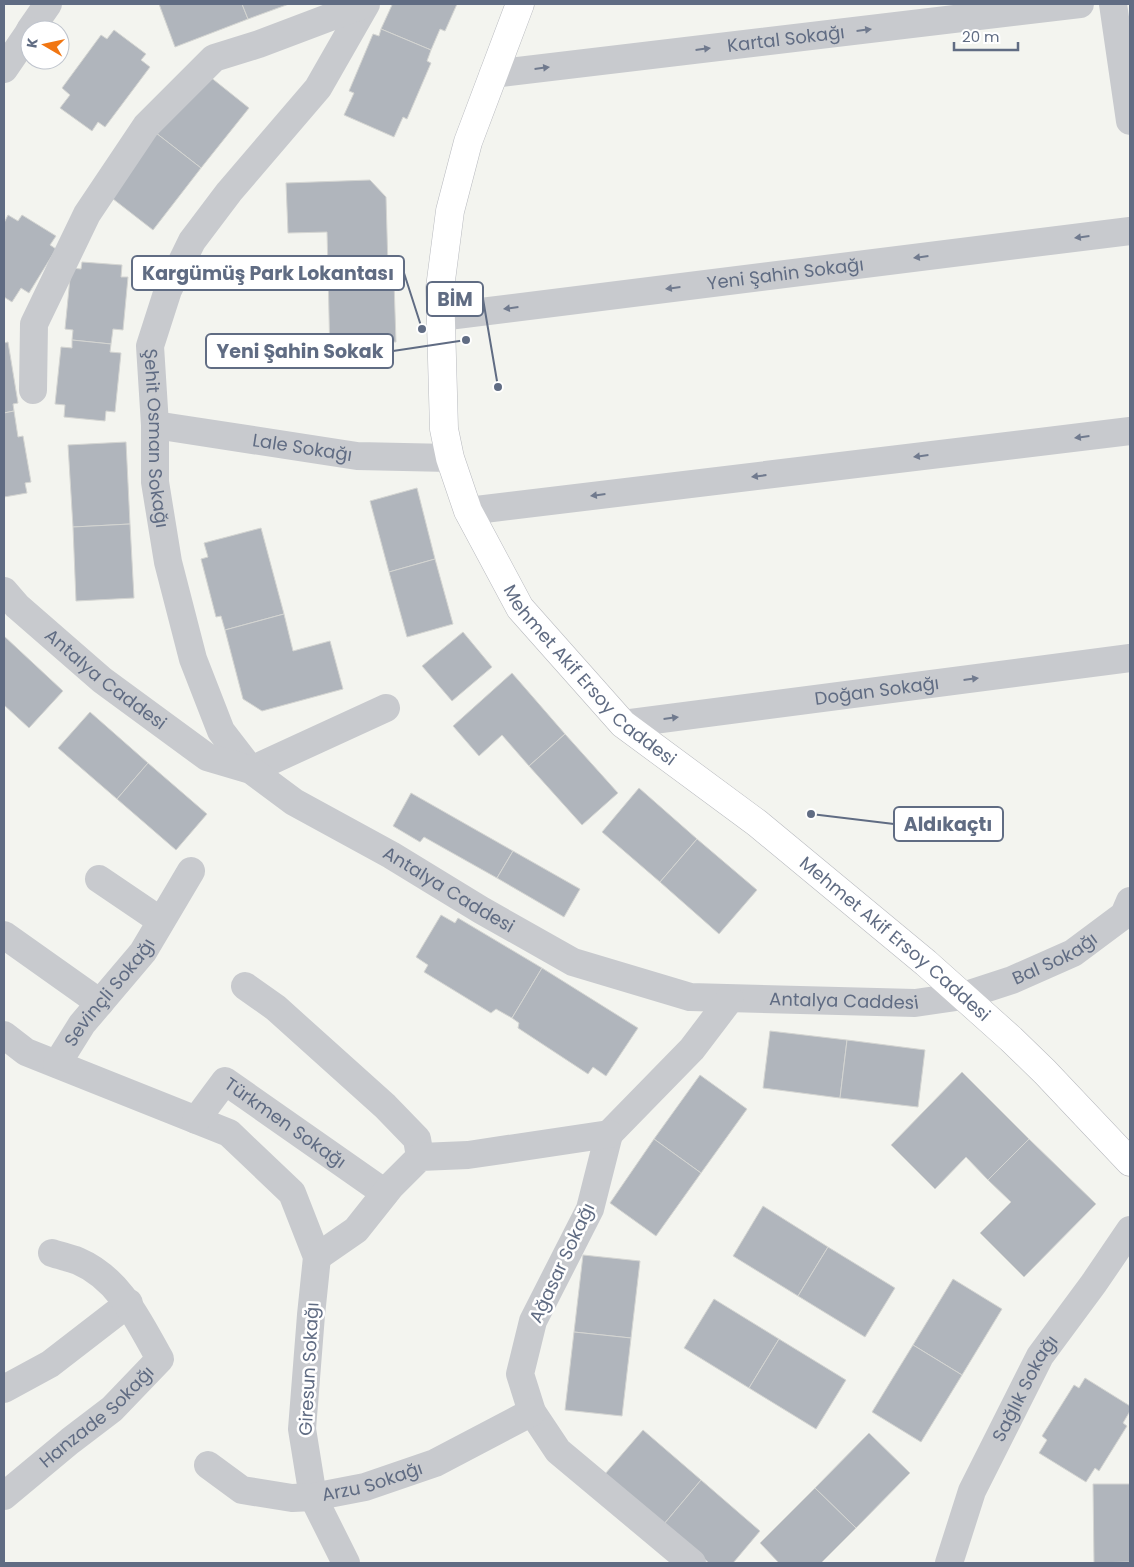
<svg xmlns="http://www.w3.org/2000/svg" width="1134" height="1567" viewBox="0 0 1134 1567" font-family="Poppins,sans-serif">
	<rect width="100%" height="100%" fill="#f3f4ef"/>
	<g fill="#b0b5bc" stroke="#d4d5d2">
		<polygon points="159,4 242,4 248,19 175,47"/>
		<polygon points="242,4 289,4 248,19"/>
		<polygon points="389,4 457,4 445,31 440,29 431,50 381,29 392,5"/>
		<polygon points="381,29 431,50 427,61 431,63 407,119 403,117 394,137 344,115 354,93 349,91 373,34 379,36"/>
		<polygon points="114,30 146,54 141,60 150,67 105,127 98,122 92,131 60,108 70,95 62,88 101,35 107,39"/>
		<polygon points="204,72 249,108 201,168 156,133"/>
		<polygon points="156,133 201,168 153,230 108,195"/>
		<polygon points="370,180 386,197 388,268 328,270 327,232 288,233 286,183"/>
		<polygon points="8,215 18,221 22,215 56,236 50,245 56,249 29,293 21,288 12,302 4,297 4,223"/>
		<polygon points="82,262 122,265 121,277 128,277 123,330 113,329 111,344 72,340 73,330 65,329 71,268 81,269"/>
		<polygon points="388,268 389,282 394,282 396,342 389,342 389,357 330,359 328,270"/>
		<polygon points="72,340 111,344 110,352 121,353 115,412 106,411 105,421 64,417 65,405 55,404 61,347 72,348"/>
		<polygon points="8,342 18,403 13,404 14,411 4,413 4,343"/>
		<polygon points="14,411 18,437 23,436 31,482 25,483 27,493 4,497 4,413"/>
		<polygon points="126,442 130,524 73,527 68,445"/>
		<polygon points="417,488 435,559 389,572 370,501"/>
		<polygon points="130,524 134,598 76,601 73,527"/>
		<polygon points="261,528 284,614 225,630 221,616 216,617 201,559 208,557 204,543"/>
		<polygon points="435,559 453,624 407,637 389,572"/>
		<polygon points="284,614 293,651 330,641 343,689 262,711 243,699 225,630"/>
		<polygon points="463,632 492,667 452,701 422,666"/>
		<polygon points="4,636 63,691 29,728 4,705"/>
		<polygon points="512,673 565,734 529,766 502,735 479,756 453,726"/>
		<polygon points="90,712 148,763 117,799 58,748"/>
		<polygon points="565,734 618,793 582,825 529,766"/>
		<polygon points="148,763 207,814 176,850 117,799"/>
		<polygon points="639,788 697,839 660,882 602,832"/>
		<polygon points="411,793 513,851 497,878 424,837 420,842 393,826"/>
		<polygon points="697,839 757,890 719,934 660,882"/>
		<polygon points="513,851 580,889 564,917 497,878"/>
		<polygon points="441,915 455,923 458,918 542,968 512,1018 496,1009 491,1013 424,972 428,965 416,957"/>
		<polygon points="542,968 638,1028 606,1076 593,1067 588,1074 518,1028 519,1023 512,1018"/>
		<polygon points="770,1031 847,1040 840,1098 763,1088"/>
		<polygon points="847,1040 925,1050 918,1107 840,1098"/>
		<polygon points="962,1072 1029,1139 988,1180 966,1157 935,1189 891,1145"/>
		<polygon points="700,1075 747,1109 701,1173 654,1139"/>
		<polygon points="654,1139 701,1173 656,1236 610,1203"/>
		<polygon points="1029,1139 1096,1204 1024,1277 980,1233 1011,1202 988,1180"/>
		<polygon points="763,1206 828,1247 798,1296 733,1256"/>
		<polygon points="828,1247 895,1288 865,1337 798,1296"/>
		<polygon points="583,1255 640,1261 631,1338 574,1332"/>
		<polygon points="953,1279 1002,1309 962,1375 913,1345"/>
		<polygon points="714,1299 779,1339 749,1388 684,1348"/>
		<polygon points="574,1332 631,1338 622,1416 565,1410"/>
		<polygon points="779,1339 846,1380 816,1429 749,1388"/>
		<polygon points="913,1345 962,1375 921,1442 872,1412"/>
		<polygon points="1085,1378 1130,1406 1130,1411 1123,1423 1127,1426 1099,1471 1095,1468 1086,1482 1039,1453 1047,1440 1042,1436 1074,1385 1079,1388"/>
		<polygon points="643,1430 701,1480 664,1524 605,1474"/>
		<polygon points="869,1433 910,1473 856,1528 815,1488"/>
		<polygon points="701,1480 760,1531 733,1563 709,1563 664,1524"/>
		<polygon points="1093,1484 1130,1484 1130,1562 1094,1563"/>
		<polygon points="815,1488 856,1528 821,1563 779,1563 760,1543"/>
	</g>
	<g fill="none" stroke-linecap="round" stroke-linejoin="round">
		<g stroke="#b8babf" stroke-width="29">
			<g id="major">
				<path id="s12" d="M520 4 468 142 450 211 440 288 444 429 450 458 468 511 520 608 623 724 757 823 926 963 1011 1039 1045 1072 1130 1162"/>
			</g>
		</g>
		<g stroke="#c8cace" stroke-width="28">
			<path id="s1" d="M366 4 318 88 229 192 192 241 168 290 150 346 155 425V482L168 562 193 659 221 731 251 770 386 708"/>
			<polyline points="1113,4 1130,121"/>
			<polyline points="30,30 48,4"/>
			<polyline points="4,69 30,31"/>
			<path id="s2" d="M493 74 1080 4"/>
			<path id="s3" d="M440 317 1130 231"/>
			<polyline points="33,390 34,324 87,214 146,126 214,58 259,44 365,4"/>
			<path id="s4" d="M155 425 357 456 450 458"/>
			<polyline points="468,511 1130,431"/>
			<path id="s5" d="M4 591 17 606 102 680 207 757 251 770 294 802 391 855 481 910 573 962 690 997 915 1003 963 996 1012 980 1073 953 1124 915 1130 901"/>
			<path id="s6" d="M623 724 1130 658"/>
			<polyline points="99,879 161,921"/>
			<polyline points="4,935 100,1003"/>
			<polyline points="245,986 276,1008 385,1106 417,1139 420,1157"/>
			<polyline points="4,1035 26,1052 229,1133 292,1193 317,1257 311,1315 302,1429 313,1497 346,1563"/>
			<path id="s7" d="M57 1064 82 1024 143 952 191 871"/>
			<path id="s8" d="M196 1120 225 1081 385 1193"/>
			<polyline points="609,1134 590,1209 533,1321 520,1374 532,1412 558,1451 692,1563"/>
			<polyline points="609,1134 692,1049 730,999"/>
			<polyline points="317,1257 356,1230 391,1186 420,1157 468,1155 609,1134"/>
			<polyline points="4,1389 50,1364 129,1303"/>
			<path id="s9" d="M208 1465 242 1490 292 1498 313 1497 365 1487 435 1463 532 1412"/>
			<path id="s10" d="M4 1496 70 1441 112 1409 160 1359C139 1322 120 1279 78 1261 70 1258 61 1256 52 1253"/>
			<path id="s11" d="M949 1563 972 1491 1040 1356 1094 1283 1130 1230"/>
		</g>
		<use href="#major" stroke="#fff" stroke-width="28"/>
	</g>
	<defs><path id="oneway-solid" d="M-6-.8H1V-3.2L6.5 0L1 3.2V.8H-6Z" transform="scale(1.25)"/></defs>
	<g fill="#707a8e">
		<use href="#oneway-solid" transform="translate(864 30) rotate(-7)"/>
		<use href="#oneway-solid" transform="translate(703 49) rotate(-7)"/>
		<use href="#oneway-solid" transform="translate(542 68) rotate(-7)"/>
		<use href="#oneway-solid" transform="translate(1082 237) rotate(173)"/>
		<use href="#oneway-solid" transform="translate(921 257) rotate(173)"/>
		<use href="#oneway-solid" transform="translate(673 288) rotate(173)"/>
		<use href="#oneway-solid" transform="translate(511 308) rotate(173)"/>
		<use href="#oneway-solid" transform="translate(1082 437) rotate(173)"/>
		<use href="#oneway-solid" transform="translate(921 456) rotate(173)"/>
		<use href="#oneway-solid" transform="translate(759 476) rotate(173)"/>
		<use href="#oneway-solid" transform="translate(598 495) rotate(173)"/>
		<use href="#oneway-solid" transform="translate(971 679) rotate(-7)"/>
		<use href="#oneway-solid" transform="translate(671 718) rotate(-7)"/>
	</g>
	<g text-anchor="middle" stroke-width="5" stroke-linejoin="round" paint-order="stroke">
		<g font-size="18" fill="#606c83" stroke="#fff">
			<text dy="6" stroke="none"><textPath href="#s2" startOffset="295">Kartal Sokağı</textPath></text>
			<text dy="6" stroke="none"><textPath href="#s3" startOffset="348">Yeni Şahin Sokağı</textPath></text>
			<text dy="6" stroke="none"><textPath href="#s1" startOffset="501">Şehit Osman Sokağı</textPath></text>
			<text dy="6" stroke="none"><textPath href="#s4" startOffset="149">Lale Sokağı</textPath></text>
			<text dy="6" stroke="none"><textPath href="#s12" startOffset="730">Mehmet Akif Ersoy Caddesi</textPath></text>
			<text dy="6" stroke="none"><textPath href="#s5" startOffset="135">Antalya Caddesi</textPath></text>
			<text dy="6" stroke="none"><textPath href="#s6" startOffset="256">Doğan Sokağı</textPath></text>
			<text dy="6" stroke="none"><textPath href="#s5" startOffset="540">Antalya Caddesi</textPath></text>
			<text dy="6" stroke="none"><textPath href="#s12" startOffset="1135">Mehmet Akif Ersoy Caddesi</textPath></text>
			<text dy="6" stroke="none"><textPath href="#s5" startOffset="1179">Bal Sokağı</textPath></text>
			<text dy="6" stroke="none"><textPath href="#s7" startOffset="89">Sevinçli Sokağı</textPath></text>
			<text dy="6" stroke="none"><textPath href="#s5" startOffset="960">Antalya Caddesi</textPath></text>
			<text dy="6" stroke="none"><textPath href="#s8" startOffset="122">Türkmen Sokağı</textPath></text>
			<text transform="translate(562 1263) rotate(-65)" y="6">Ağasar Sokağı</text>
			<text transform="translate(309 1369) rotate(-87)" y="6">Giresun Sokağı</text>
			<text dy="6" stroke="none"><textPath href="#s11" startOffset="191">Sağlık Sokağı</textPath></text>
			<text dy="6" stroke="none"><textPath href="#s10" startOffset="122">Hanzade Sokağı</textPath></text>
			<text dy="6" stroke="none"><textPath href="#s9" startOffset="175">Arzu Sokağı</textPath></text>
		</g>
	</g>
	<path fill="none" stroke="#606c83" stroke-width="2" d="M422 329L404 273M498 387L483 299M466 340L393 351M811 814L894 824"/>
	<g fill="#606c83" stroke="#fff" stroke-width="2">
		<circle cx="422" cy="329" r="5"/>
		<circle cx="498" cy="387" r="5"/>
		<circle cx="466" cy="340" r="5"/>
		<circle cx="811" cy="814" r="5"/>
	</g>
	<g fill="#fff" stroke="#606c83" stroke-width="2">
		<rect x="132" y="256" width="272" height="34" rx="5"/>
		<rect x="427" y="282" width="56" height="34" rx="5"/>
		<rect x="206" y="334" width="187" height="34" rx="5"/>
		<rect x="894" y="807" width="109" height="34" rx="5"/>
	</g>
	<g font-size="19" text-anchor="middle" font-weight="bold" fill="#606c83">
		<text x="268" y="280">Kargümüş Park Lokantası</text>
		<text x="455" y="306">BİM</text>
		<text x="300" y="358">Yeni Şahin Sokak</text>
		<text x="948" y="831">Aldıkaçtı</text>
	</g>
	<rect width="1134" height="1567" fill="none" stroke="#606c83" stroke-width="10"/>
	<g transform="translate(45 45) rotate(279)"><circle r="24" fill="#ffffff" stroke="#bfc4cd"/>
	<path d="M0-4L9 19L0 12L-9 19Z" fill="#f17612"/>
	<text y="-8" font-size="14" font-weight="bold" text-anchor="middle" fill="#606c83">K</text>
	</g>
	<path d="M954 42v8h64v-8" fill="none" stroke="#606c83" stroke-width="2.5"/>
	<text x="962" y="42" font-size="15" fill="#606c83" stroke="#ffffff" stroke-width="4" paint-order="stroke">20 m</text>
</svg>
